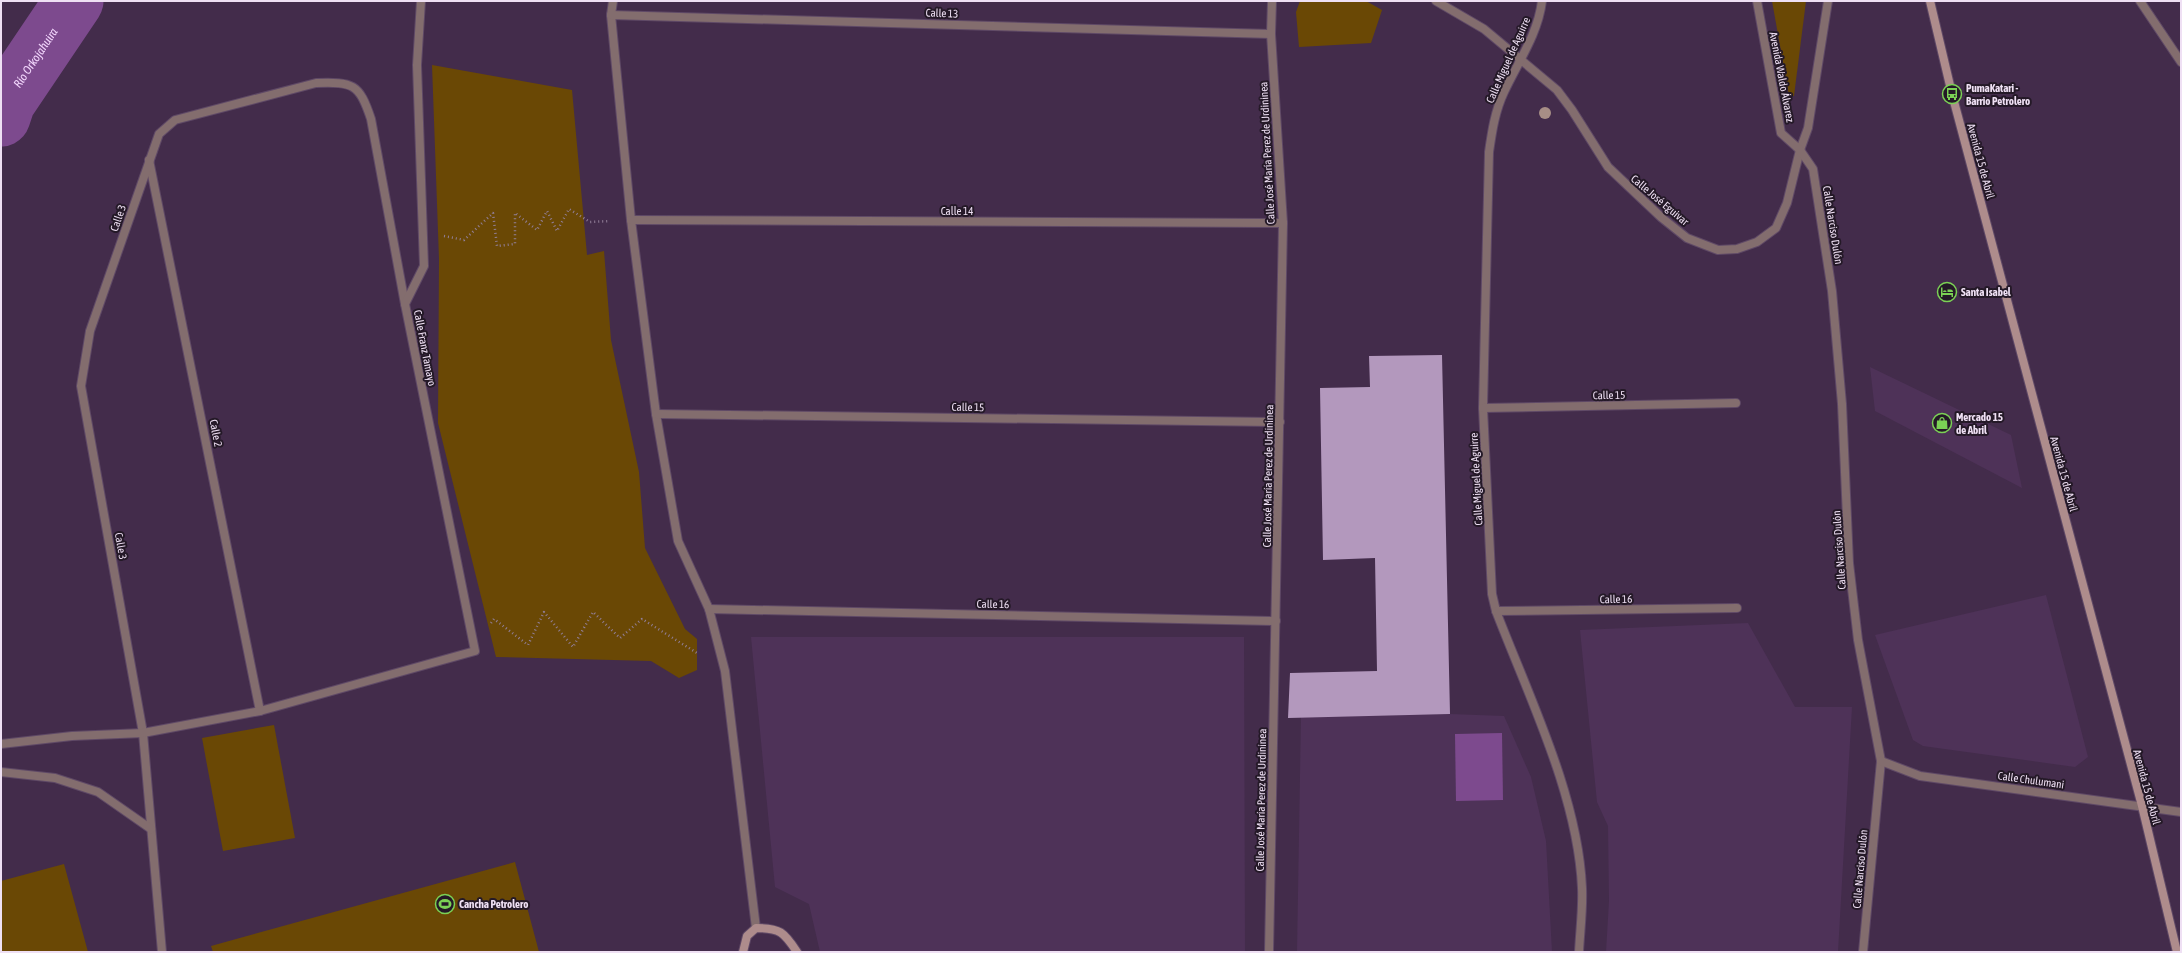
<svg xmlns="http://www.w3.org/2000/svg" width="2182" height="953" viewBox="0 0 2182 953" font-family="'Asap Condensed',sans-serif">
	<rect width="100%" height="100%" fill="#432c4b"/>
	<g fill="#4e3258">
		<polygon points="1870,367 2011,435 2022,488 1875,411"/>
		<polygon points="2046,595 2088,757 2075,767 1923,746 1913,740 1875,635"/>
		<polygon points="1748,623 1795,707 1852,707 1838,952 1606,952 1609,901 1608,826 1597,802 1580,630"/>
		<polygon points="751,637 1244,637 1245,952 820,952 809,904 775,887"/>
		<polygon points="1450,714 1504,716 1531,777 1546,841 1552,952 1297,952 1301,717"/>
	</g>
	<g fill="#6a4805">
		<polygon points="1300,1 1366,1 1382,10 1371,43 1299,47 1296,12"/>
		<polygon points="1772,1 1806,1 1794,96 1789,96"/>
		<polygon points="432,65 572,90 587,255 604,251 611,340 639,472 645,548 685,629 697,639 697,670 679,678 651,661 496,657 438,423 439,259"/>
		<polygon points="274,725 295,838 223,851 202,738"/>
		<polygon points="515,862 539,952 213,952 211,946"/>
		<polygon points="64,864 88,952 1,952 1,881"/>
	</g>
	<polygon fill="#7d4a8e" points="1502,733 1503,800 1456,801 1455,734"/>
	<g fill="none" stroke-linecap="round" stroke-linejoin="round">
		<path stroke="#7d4a8e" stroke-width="59" id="s1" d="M1 117 6 102 74 1"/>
	</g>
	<polygon fill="#b398bd" points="1442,355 1450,714 1288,718 1290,673 1377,671 1375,558 1323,560 1320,388 1370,387 1369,356"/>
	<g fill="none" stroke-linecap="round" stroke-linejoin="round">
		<g stroke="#5f4966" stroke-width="10">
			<g id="service">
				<polyline points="143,733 162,952"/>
				<polyline points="1,772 55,778 98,792 151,829"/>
			</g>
		</g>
		<g stroke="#5f4966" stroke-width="10">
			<g id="minor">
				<polyline points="613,1 611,15 631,220 656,414 678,541 709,609 725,671 756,928"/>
				<polyline points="1436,1 1484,29 1557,90 1572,110 1608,167 1662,218 1687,238 1718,250 1737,249 1757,242 1776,228 1787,203 1800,150 1808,128 1828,1"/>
				<path d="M1542 1C1538 34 1518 62 1504 92 1495 111 1492 131 1489 152L1483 408 1492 594 1496 611C1529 697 1578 796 1582 888 1583 909 1580 931 1579 952"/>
				<polyline points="1757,1 1781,133 1800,150 1813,169 1832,291 1842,404 1849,563 1858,640 1881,761 1863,952"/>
				<polyline points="2140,1 2181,62"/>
				<polyline points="611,15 1271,34"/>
				<polyline points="149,160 260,711"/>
				<polyline points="631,220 1283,223"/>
				<polyline points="1483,408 1736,403"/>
				<polyline points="656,414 1280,422"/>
				<polyline points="709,609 1276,621"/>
				<polyline points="1496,611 1737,608"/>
				<path d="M143 733 81 386 90 331 159 134 175 120 316 83C353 82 359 83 371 119L405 304"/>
				<polyline points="1,744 72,736 143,733 260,711 475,651 405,304 424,266 417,65 421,1"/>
				<polyline points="1881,761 1920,776 2181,812"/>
				<polyline points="1269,952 1283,223 1271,34 1272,1"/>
			</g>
		</g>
		<g stroke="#5f4966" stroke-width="10">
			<g id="secondary">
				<polyline points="1930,1 1952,94 2142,806 2177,952"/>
				<path d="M743 952 747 936 756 928C780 928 784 932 797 952"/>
			</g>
		</g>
		<g stroke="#927f99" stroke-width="2.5" stroke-dasharray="1 3" stroke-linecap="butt">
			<polyline points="444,236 464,240 493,213 497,246 515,244 515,213 537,230 547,211 557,231 569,209 590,222 610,221"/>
			<polyline points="491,623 494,619 528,645 544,612 573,647 593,612 620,638 642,619 697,653"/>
		</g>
		<use href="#service" stroke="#836d6e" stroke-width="8"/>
		<use href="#minor" stroke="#836d6e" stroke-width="8"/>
		<use href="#secondary" stroke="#ae8c8c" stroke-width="8"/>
	</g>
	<circle fill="#a78e86" cx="1545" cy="113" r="6"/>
	<defs>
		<g id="bus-ring" transform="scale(1)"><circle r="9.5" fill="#241927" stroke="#7bd155" stroke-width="1.5"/><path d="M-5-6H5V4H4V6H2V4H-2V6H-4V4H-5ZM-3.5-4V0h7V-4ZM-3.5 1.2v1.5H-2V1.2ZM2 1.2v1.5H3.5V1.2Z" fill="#7bd155"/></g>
		<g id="hotel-ring" transform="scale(1)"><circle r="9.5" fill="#241927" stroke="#7bd155" stroke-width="1.5"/><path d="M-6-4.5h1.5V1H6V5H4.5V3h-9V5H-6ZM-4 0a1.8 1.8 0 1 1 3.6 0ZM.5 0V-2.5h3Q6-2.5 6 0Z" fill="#7bd155"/></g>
		<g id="shop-ring" transform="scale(1)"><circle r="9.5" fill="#241927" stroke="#7bd155" stroke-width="1.5"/><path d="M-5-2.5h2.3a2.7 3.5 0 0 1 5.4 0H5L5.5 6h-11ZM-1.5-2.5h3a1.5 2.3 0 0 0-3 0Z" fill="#7bd155"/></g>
		<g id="stadium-ring" transform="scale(1)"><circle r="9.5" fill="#241927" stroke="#7bd155" stroke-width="1.5"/><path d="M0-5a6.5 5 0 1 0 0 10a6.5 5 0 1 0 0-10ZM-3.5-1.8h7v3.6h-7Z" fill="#7bd155"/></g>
	</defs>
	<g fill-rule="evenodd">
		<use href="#bus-ring" x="1952" y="94"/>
		<use href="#hotel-ring" x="1947" y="292"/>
		<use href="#shop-ring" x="1942" y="423"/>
		<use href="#stadium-ring" x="445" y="904"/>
	</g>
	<g text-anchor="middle" stroke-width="4" stroke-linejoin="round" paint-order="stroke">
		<g font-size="11" fill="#efe0f4" stroke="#241927">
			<text transform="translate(942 13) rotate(2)" y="4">Calle 13</text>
			<text transform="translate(1508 60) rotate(-66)" y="4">Calle Miguel de Aguirre</text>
			<text transform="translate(1782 77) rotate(79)" y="4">Avenida Waldo Álvarez</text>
			<text transform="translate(1267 153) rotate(-93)" y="4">Calle José María Perez de Urdininea</text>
			<text transform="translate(1981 161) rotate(75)" y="4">Avenida 15 de Abril</text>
			<text transform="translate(1660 200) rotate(40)" y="4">Calle José Eguivar</text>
			<text x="957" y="215">Calle 14</text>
			<text transform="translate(118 218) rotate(-71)" y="4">Calle 3</text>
			<text transform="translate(1833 225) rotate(81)" y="4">Calle Narciso Dulón</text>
			<text transform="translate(425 348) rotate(79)" y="4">Calle Franz Tamayo</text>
			<text transform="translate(1609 395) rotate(-1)" y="4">Calle 15</text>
			<text transform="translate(968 407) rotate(1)" y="4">Calle 15</text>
			<text transform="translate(216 433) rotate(79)" y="4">Calle 2</text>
			<text transform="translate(2064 474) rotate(75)" y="4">Avenida 15 de Abril</text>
			<text transform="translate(1268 476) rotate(-89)" y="4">Calle José María Perez de Urdininea</text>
			<text transform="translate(1476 479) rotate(-93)" y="4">Calle Miguel de Aguirre</text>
			<text transform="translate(121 546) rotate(80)" y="4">Calle 3</text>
			<text transform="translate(1839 550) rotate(-94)" y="4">Calle Narciso Dulón</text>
			<text transform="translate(1616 599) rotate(-1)" y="4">Calle 16</text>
			<text transform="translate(993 604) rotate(1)" y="4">Calle 16</text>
			<text transform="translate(2031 780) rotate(8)" y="4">Calle Chulumani</text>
			<text transform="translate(2147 787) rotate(75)" y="4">Avenida 15 de Abril</text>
			<text transform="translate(1261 800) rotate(-89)" y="4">Calle José María Perez de Urdininea</text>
			<text transform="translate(1860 869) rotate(-85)" y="4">Calle Narciso Dulón</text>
		</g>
		<g font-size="11" font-weight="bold" fill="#efe0f4" stroke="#241927" text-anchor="start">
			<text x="1966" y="92">PumaKatari -<tspan x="1966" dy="13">Barrio Petrolero</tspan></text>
			<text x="1961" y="296">Santa Isabel</text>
			<text x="1956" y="421">Mercado 15<tspan x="1956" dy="13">de Abril</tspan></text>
			<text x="459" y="908">Cancha Petrolero</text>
		</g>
		<g font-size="12" font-style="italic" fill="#f3d7fd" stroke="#241927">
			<text dy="4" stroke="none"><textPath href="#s1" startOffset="69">Río Orkojahuira</textPath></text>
		</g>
	</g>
	<rect width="2182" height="953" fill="none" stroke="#efe0f4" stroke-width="4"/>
</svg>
